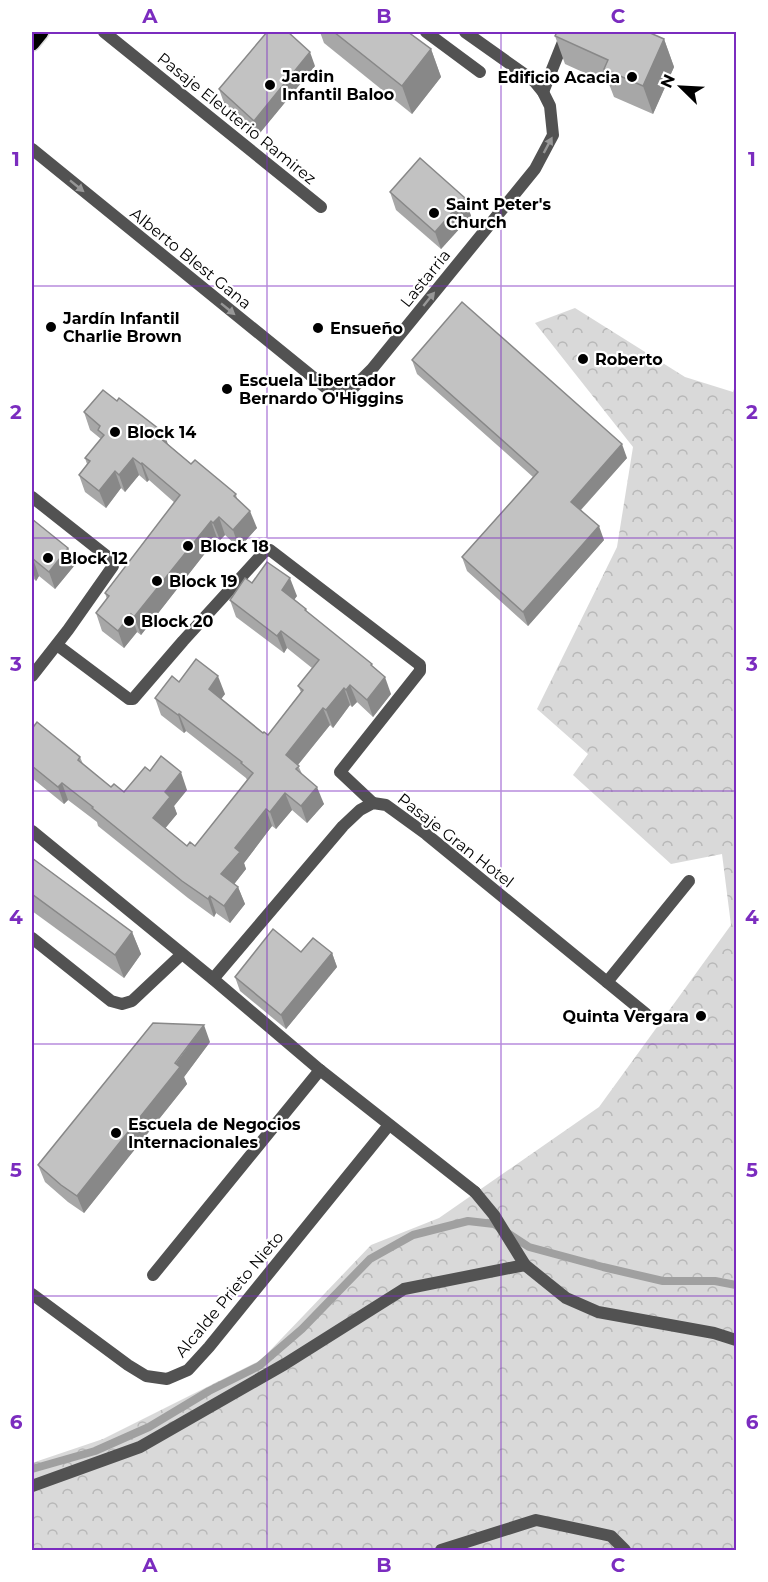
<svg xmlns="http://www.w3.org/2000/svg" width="768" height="1582" viewBox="0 0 768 1582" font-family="Montserrat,sans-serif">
	<defs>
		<pattern id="forest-crowns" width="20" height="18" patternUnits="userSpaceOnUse" patternTransform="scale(1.5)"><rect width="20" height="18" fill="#d9d9d9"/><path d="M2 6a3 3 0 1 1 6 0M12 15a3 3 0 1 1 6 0" fill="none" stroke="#b8b8b8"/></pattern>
	</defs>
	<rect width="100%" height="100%" fill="#fff"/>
	<polygon fill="url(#forest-crowns)" points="575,308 685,377 733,392 736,383 736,1550 32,1550 32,1463 103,1439 261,1360 371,1245 439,1218 599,1107 731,925 722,854 671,864 573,775 588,754 537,709 617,547 633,447 535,323"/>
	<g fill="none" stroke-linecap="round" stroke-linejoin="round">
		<polyline stroke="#a0a0a0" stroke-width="8" points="32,1469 95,1451 149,1427 209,1391 259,1366 302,1329 370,1259 413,1235 468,1221 494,1224 529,1247 603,1267 663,1281 715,1281 736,1285"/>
		<g stroke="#dbdbdb" stroke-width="18">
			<polyline id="primary" points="32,43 41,32"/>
		</g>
		<g stroke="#525252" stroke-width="12">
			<polyline points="543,92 567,32"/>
			<polyline points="32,497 113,561 113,566 68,630 32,676"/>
			<polyline points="57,645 129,699 133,699 183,641 265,551 270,550 420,665 420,671 340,772 373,803"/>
			<polyline points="475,1192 494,1215 525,1265 566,1298 598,1312 714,1333 736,1340"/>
			<polyline points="32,1486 140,1447 285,1364 404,1289 525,1265"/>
			<polyline points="441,1550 536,1520 611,1536 625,1550"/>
		</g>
		<g stroke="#525252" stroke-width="12">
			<polyline points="104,32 321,207"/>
			<polyline points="426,32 480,72"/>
			<polyline points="32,149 330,391 349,392 372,369 535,169 553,135 550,106 543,92 534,81 465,32"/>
			<polyline points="32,831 213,979 320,1070 475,1192"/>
			<polyline points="32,938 111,1001 122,1004 132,1001 182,954"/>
			<polyline points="213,979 343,826 360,810 373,803 386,805 426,834 646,1014"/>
			<polyline points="607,982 689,881"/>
			<polyline points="153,1275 320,1070"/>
			<polyline points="32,1294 128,1365 146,1376 167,1379 188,1370 209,1347 389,1125"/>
		</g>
		<use href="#primary" stroke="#000" stroke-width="15"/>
	</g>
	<g fill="#a7a7a7">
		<polygon points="320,32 408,32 431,49 441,77 412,114 324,43"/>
		<polygon points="555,36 664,39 674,67 653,114 614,97 609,84 565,64"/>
		<polygon points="315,66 259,134 224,103 219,89"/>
		<polygon points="390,192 465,198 471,216 441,249 396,210"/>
		<polygon points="412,360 627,458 581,510 604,540 528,626 467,571 462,557 533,477 417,374"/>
		<polygon points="84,412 168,444 191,464 236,494 237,499 257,528 239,548 225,535 220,540 217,538 141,635 137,632 124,648 102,631 96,613 107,599 105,593 175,503 149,480 147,482 139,475 125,492 121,488 106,508 85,492 79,475 87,464 85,458 101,439 90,430"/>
		<polygon points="32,519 68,548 74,566 55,589 39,576 36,581 32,577"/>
		<polygon points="252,583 297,596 294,599 306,609 307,612 373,667 391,694 373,717 357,702 352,707 350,705 333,728 330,725 298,765 302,774 324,804 307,823 292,810 276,829 272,826 244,863 246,869 234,884 238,887 245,904 230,923 216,913 214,917 188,898 98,826 97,822 68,800 64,804 32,778 32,724 80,757 83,764 111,787 124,792 150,771 187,790 174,806 177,814 165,828 187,846 195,846 247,780 246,778 186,731 184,733 161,715 155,698 179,682 225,694 221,699 263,733 268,735 301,692 298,686 312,668 287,648 284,653 236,617 230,600"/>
		<polygon points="32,858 132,932 141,954 124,978 32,911"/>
		<polygon points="332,953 337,967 286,1029 240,991 235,977"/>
		<polygon points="210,1042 184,1077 187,1084 84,1213 68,1202 45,1182 38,1165"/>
	</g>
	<g fill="#888">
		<polygon points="664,39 674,67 653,114 643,86"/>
		<polygon points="431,49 441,77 412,114 402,86"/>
		<polygon points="310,52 315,66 259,134 254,121"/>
		<polygon points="465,198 471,216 441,249 435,232"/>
		<polygon points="164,433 170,450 160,438"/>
		<polygon points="622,444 627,458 576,515 571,502"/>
		<polygon points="133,458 139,475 125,492 119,475"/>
		<polygon points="142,463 149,480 147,482 141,464"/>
		<polygon points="115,471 121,488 106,508 99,491"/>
		<polygon points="250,511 257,528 239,548 233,530"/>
		<polygon points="219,517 225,535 220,540 213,523"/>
		<polygon points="211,521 217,538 141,635 134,617"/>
		<polygon points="599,526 604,540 528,626 523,612"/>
		<polygon points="68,548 74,566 55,589 49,572"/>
		<polygon points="33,559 39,576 36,581 32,569 32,561"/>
		<polygon points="290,578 297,596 289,607 282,590"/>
		<polygon points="131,614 137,632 124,648 118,631"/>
		<polygon points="281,631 287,648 284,653 277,636"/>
		<polygon points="218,676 225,694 215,707 209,689"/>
		<polygon points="385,677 391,694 373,717 367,700"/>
		<polygon points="350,685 357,702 352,707 346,690"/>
		<polygon points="344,688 350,705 333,728 326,710"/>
		<polygon points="323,708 330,725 292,772 286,755"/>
		<polygon points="179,714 186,731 184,733 178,715"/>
		<polygon points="181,772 187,790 174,806 177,814 159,836 153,818 165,792"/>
		<polygon points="62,783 68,800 64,804 58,787"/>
		<polygon points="317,787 324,804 307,823 301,806"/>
		<polygon points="285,793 292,810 276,829 270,812"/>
		<polygon points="266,809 272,826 244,863 246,869 228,892 221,874 235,848"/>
		<polygon points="238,887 245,904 230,923 224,906"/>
		<polygon points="210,896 216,913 214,917 208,899"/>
		<polygon points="132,932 141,954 124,978 115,955"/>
		<polygon points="332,953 337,967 286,1029 281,1015"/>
		<polygon points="204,1025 210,1042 184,1077 187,1084 84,1213 77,1196"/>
	</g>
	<g fill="#c2c2c2" stroke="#888" stroke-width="1.5">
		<polygon points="267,32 288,32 310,52 254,121 219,89"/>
		<polygon points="334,32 408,32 431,49 402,86"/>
		<polygon points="557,32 648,32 664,39 643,86 604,69 608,60 555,36"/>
		<polygon points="420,158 465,198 435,232 390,192"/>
		<polygon points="462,302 622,444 571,502 599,526 523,612 462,557 538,472 412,360"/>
		<polygon points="103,390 117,401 119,398 164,433 160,438 191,464 195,460 236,494 234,496 250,511 233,530 219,517 213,523 211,521 134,617 131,614 118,631 96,613 109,596 105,593 180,495 142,463 141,464 133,458 119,475 115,471 99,491 79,475 90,461 85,458 104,435 98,430 100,426 84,412"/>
		<polygon points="32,519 68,548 49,572 33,559 32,561"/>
		<polygon points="267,562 290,578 282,590 306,609 305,610 372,664 371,665 385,677 367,700 350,685 346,690 344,688 326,710 323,708 286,755 299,766 296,769 317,787 301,806 285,793 270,812 266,809 235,848 240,852 221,874 238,887 224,906 210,896 208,899 182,881 92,808 93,807 62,783 58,787 32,766 32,724 34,726 37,722 80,757 78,760 111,787 114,784 124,792 145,767 150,771 161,756 181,772 165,792 170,797 153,818 187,846 190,842 195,846 253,773 241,763 242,762 179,714 178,715 155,698 172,676 179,682 196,659 218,676 209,689 263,733 264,732 268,735 303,690 298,686 319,660 281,631 277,636 230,600 245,578 252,583"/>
		<polygon points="32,858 132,932 115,955 32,894"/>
		<polygon points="273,929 301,952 313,938 332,953 281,1015 235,977"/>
		<polygon points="153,1023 204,1025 175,1063 180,1067 77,1196 61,1185 38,1165"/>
	</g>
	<defs><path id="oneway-solid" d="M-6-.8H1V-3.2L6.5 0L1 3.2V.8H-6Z" transform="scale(1.5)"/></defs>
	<g fill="#979797">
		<use href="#oneway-solid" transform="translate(548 145) rotate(-62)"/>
		<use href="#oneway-solid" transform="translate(77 186) rotate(39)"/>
		<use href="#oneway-solid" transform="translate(429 299) rotate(-51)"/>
		<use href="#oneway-solid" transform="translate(228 309) rotate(39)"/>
	</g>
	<path fill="none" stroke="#7b2cbf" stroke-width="1.5" stroke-opacity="0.55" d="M267 32V1550M501 32V1550M32 286H736M32 538H736M32 791H736M32 1044H736M32 1296H736"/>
	<g fill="#000" stroke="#fff" stroke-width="2">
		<circle cx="632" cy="77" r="6"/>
		<circle cx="270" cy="85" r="6"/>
		<circle cx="434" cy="213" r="6"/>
		<circle cx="51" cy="327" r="6"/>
		<circle cx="318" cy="328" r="6"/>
		<circle cx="583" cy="359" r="6"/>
		<circle cx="227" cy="389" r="6"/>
		<circle cx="115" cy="432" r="6"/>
		<circle cx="188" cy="546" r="6"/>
		<circle cx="48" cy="558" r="6"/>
		<circle cx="157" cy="581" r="6"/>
		<circle cx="129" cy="621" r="6"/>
		<circle cx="701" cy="1016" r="6"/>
		<circle cx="116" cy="1133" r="6"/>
	</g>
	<g text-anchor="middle" stroke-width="4.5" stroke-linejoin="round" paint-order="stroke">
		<g font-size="16" font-weight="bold" fill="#000" stroke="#fff" text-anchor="start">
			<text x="282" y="82">Jardin<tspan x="282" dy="18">Infantil Baloo</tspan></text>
			<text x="620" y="83" text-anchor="end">Edificio Acacia</text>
			<text x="446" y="210">Saint Peter's<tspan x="446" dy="18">Church</tspan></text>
			<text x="63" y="324">Jardín Infantil<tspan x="63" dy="18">Charlie Brown</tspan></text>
			<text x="330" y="334">Ensueño</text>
			<text x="595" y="365">Roberto</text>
			<text x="239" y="386">Escuela Libertador<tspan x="239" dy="18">Bernardo O'Higgins</tspan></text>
			<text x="127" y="438">Block 14</text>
			<text x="200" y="552">Block 18</text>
			<text x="60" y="564">Block 12</text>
			<text x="169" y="587">Block 19</text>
			<text x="141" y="627">Block 20</text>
			<text x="689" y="1022" text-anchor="end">Quinta Vergara</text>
			<text x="128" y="1130">Escuela de Negocios<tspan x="128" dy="18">Internacionales</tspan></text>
		</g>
		<g font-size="16" fill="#000" stroke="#fff">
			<text transform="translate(237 118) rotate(39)" y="6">Pasaje Eleuterio Ramirez</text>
			<text transform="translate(191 258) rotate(39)" y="6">Alberto Blest Gana</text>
			<text transform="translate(425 278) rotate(-51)" y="6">Lastarria</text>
			<text transform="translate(456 840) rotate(38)" y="6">Pasaje Gran Hotel</text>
			<text transform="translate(229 1294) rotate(-50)" y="6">Alcalde Prieto Nieto</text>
		</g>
	</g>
	<rect width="768" height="1582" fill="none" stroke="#ffffff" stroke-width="66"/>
	<g transform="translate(681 87) rotate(294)" stroke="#ffffff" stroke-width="4.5" paint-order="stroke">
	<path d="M0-4.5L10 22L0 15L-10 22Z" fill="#000000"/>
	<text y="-9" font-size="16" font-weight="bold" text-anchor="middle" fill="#000000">N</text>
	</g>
	<rect x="33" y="33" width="702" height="1516" fill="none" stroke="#7b2cbf" stroke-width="2"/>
	<g font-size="20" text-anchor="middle" font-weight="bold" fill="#7b2cbf">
		<text x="150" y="23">A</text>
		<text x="384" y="23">B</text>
		<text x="618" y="23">C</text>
		<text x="16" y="166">1</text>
		<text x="752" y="166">1</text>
		<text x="16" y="419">2</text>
		<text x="752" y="419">2</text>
		<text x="16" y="671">3</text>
		<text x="752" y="671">3</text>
		<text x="16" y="924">4</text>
		<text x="752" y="924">4</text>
		<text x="16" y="1177">5</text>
		<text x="752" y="1177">5</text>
		<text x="16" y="1429">6</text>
		<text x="752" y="1429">6</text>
		<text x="150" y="1572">A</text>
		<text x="384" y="1572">B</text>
		<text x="618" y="1572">C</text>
	</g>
</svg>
